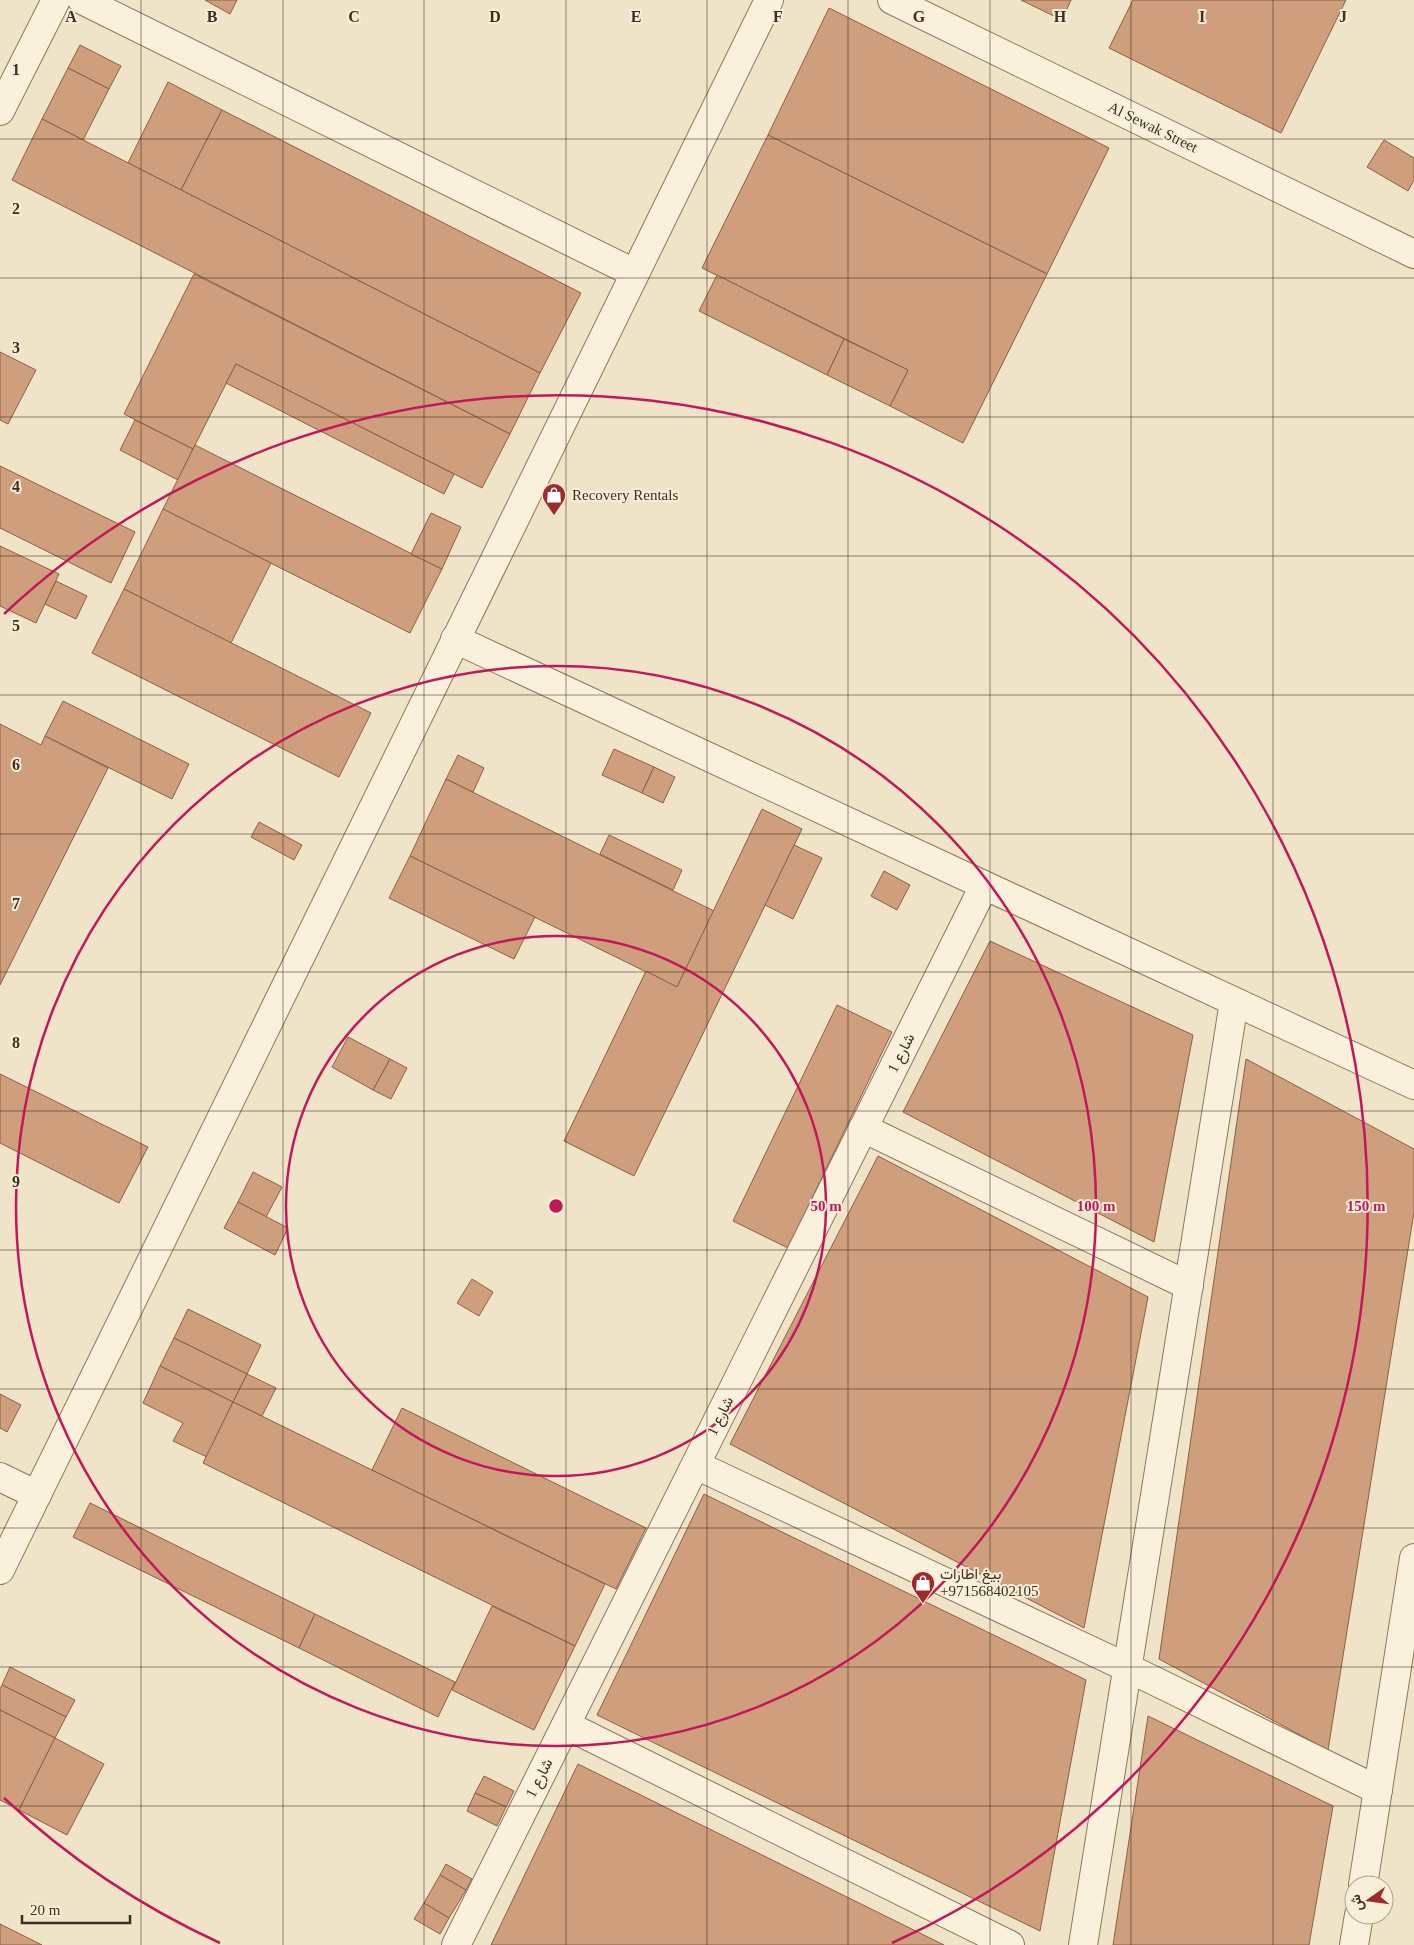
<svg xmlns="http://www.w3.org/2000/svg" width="1414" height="1945" viewBox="0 0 1414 1945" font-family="'Times New Roman',Vazirmatn,serif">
	<rect width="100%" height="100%" fill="#f0e4c8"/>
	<g fill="#cf9f7d" stroke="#8d5f41">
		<polygon points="205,0 237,0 230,14"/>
		<polygon points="1021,0 1071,0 1062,20"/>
		<polygon points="1133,0 1346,0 1281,133 1109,48"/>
		<polygon points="829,8 1109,148 1047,274 768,135"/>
		<polygon points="80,45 121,66 109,89 68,68"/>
		<polygon points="68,68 109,89 83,140 42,119"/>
		<polygon points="168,82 222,110 181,190 128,163"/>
		<polygon points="222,110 581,293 540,373 181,190"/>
		<polygon points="42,119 540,373 510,434 12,180"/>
		<polygon points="768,135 1047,274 963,443 890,406 908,370 702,268"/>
		<polygon points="1384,140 1414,158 1414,180 1408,191 1367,167"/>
		<polygon points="194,274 510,434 482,488 236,364 193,449 124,414"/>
		<polygon points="717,275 844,339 827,375 699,311"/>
		<polygon points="844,339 908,370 890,406 827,375"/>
		<polygon points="0,352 36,370 8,424 0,420"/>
		<polygon points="236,364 454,474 444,494 226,383"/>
		<polygon points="135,420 193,449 178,480 120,450"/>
		<polygon points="195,445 442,569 410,633 163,509"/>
		<polygon points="0,466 135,532 111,583 0,528"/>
		<polygon points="163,509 271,563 231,643 124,589"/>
		<polygon points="431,513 461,527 442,569 411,554"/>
		<polygon points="0,546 59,574 36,623 0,606"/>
		<polygon points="56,581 87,596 76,619 45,604"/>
		<polygon points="124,589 371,713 339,777 92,653"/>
		<polygon points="63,701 189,764 172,799 45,736"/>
		<polygon points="0,724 41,745 45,736 108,768 0,985"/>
		<polygon points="614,749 654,767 642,793 602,775"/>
		<polygon points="458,755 484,768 473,792 446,779"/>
		<polygon points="654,767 675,777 663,803 642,793"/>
		<polygon points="446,779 714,911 677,987 410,856"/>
		<polygon points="762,809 802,829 634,1176 564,1141 646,971 677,987"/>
		<polygon points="259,822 302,845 294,860 251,837"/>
		<polygon points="609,835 682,870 673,890 600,854"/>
		<polygon points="794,845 822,858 793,919 765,905"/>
		<polygon points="410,856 535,917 514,959 389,898"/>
		<polygon points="884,871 910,885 897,910 871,896"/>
		<polygon points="990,941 1193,1035 1154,1242 903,1112"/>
		<polygon points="837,1005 892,1032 788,1248 733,1221"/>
		<polygon points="348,1037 390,1059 373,1090 332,1067"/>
		<polygon points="390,1059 407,1068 391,1099 373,1090"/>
		<polygon points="1246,1059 1414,1149 1414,1212 1328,1750 1159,1659"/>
		<polygon points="0,1074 148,1147 119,1203 0,1143"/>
		<polygon points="878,1156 1148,1297 1084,1628 730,1444"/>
		<polygon points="253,1172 282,1187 266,1217 238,1202"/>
		<polygon points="238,1202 288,1228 275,1255 224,1228"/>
		<polygon points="472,1279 493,1292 479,1316 457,1303"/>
		<polygon points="188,1309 261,1345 247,1374 174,1338"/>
		<polygon points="174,1338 247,1374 233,1402 160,1366"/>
		<polygon points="160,1366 233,1402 207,1457 173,1441 183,1423 143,1403"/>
		<polygon points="247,1374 276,1388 262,1416 233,1402"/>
		<polygon points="0,1394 21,1405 7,1432 0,1428"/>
		<polygon points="233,1402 605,1584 575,1646 203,1463"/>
		<polygon points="402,1408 646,1528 616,1589 372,1470"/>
		<polygon points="704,1494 1086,1680 1040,1931 597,1715"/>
		<polygon points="90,1503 315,1614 299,1648 73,1537"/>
		<polygon points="492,1606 575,1646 534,1730 452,1690"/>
		<polygon points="315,1614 455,1682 438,1717 299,1648"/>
		<polygon points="10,1667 75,1700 66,1717 2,1685"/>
		<polygon points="2,1685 66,1717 55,1738 0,1710 0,1689"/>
		<polygon points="0,1710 55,1738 19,1810 0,1800"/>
		<polygon points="1148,1716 1333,1806 1309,1945 1113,1945"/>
		<polygon points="55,1738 104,1764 67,1835 19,1810"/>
		<polygon points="578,1764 944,1945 491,1945"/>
		<polygon points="484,1776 514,1791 506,1807 475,1793"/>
		<polygon points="475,1793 506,1807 497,1826 467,1811"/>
		<polygon points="446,1864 472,1879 466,1890 440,1875"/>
		<polygon points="440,1875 466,1890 449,1918 424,1903"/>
		<polygon points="424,1903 449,1918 440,1934 414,1919"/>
		<polygon points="0,1924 42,1945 0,1945"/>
	</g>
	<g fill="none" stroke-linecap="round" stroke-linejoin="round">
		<g stroke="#8d765c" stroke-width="30">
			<g id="minor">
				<polyline points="82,0 634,273"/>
				<polyline points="892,0 1414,254"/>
				<polyline points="0,111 56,0"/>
				<polyline points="455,639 1414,1085"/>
				<polyline points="863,1128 1189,1286"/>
				<polyline points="696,1465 1128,1668 1378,1790"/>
				<polyline points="0,1477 37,1495"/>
				<polyline points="0,1570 769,0"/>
				<polyline points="566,1725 1010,1945"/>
				<polyline points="1363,1885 1414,1558"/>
				<polyline points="456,1945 984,886"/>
				<polyline points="1083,1945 1234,1002"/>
				<polyline points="1354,1945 1359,1915"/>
			</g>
		</g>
		<use href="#minor" stroke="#faf1dc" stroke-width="28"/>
	</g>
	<path fill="none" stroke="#3d2e20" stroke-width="1" stroke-opacity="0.55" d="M141 0V1945M283 0V1945M424 0V1945M566 0V1945M707 0V1945M848 0V1945M990 0V1945M1131 0V1945M1273 0V1945M0 139H1414M0 278H1414M0 417H1414M0 556H1414M0 695H1414M0 834H1414M0 972H1414M0 1111H1414M0 1250H1414M0 1389H1414M0 1528H1414M0 1667H1414M0 1806H1414"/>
	<g fill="none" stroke="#c2185b" stroke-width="2.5">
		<circle cx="556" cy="1206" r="270"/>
		<circle cx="556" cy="1206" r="540"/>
		<path d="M220 1943A810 810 0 0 1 4 1798M4 614A810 810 0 1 1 892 1943"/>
	</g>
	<defs>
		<g id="shop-pin" transform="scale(1.25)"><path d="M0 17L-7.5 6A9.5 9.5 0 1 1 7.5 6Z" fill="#9e2a2b" stroke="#f7eed8"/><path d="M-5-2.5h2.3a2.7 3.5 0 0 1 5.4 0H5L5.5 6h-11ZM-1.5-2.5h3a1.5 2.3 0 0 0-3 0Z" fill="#fff"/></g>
	</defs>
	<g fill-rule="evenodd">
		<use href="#shop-pin" x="554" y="495"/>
		<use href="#shop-pin" x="923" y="1583"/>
	</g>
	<g text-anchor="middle" stroke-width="4" stroke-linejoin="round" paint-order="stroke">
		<g font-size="15" fill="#3d2e20" stroke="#f7eed8">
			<text transform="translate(1153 127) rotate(26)" y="5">Al Sewak Street</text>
			<text transform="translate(901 1053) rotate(-63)" y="5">شارع 1</text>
			<text transform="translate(720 1416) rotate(-64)" y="5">شارع 1</text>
			<text transform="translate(539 1778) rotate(-63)" y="5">شارع 1</text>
		</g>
		<g font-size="15" fill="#3d2e20" stroke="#f7eed8" text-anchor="start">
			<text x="572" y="500">Recovery Rentals</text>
			<text x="940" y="1579">بيغ اطارات<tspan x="940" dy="17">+971568402105</tspan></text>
		</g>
	</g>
	<g font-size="16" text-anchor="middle" font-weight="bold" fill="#3d2e20" stroke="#f7eed8" stroke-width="4" stroke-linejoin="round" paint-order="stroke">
		<text x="71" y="22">A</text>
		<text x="212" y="22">B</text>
		<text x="354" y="22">C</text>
		<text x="495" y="22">D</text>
		<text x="636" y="22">E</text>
		<text x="778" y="22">F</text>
		<text x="919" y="22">G</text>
		<text x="1060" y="22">H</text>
		<text x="1202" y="22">I</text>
		<text x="1343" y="22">J</text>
		<text x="16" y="75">1</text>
		<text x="16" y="214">2</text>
		<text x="16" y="353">3</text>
		<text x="16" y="492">4</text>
		<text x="16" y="631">5</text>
		<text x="16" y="770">6</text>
		<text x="16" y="909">7</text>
		<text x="16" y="1048">8</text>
		<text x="16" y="1187">9</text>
	</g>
	<circle cx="556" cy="1206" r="8" fill="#c2185b" stroke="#f7eed8" stroke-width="2.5"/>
	<g font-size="15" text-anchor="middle" font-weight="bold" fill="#c2185b" stroke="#f7eed8" stroke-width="4" stroke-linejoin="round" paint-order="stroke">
		<text x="826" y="1211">50 m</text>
		<text x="1096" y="1211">100 m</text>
		<text x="1366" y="1211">150 m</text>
	</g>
	<g transform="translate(1369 1900) rotate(256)"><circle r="24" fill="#f7eed8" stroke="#ada18e"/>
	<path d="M0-4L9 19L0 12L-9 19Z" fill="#9e2a2b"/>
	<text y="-8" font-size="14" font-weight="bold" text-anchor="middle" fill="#3d2e20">ش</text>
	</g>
	<path d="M22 1915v8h108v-8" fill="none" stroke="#3d2e20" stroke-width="2.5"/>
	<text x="30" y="1915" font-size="15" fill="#3d2e20" stroke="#f7eed8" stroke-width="4" paint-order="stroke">20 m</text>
</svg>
